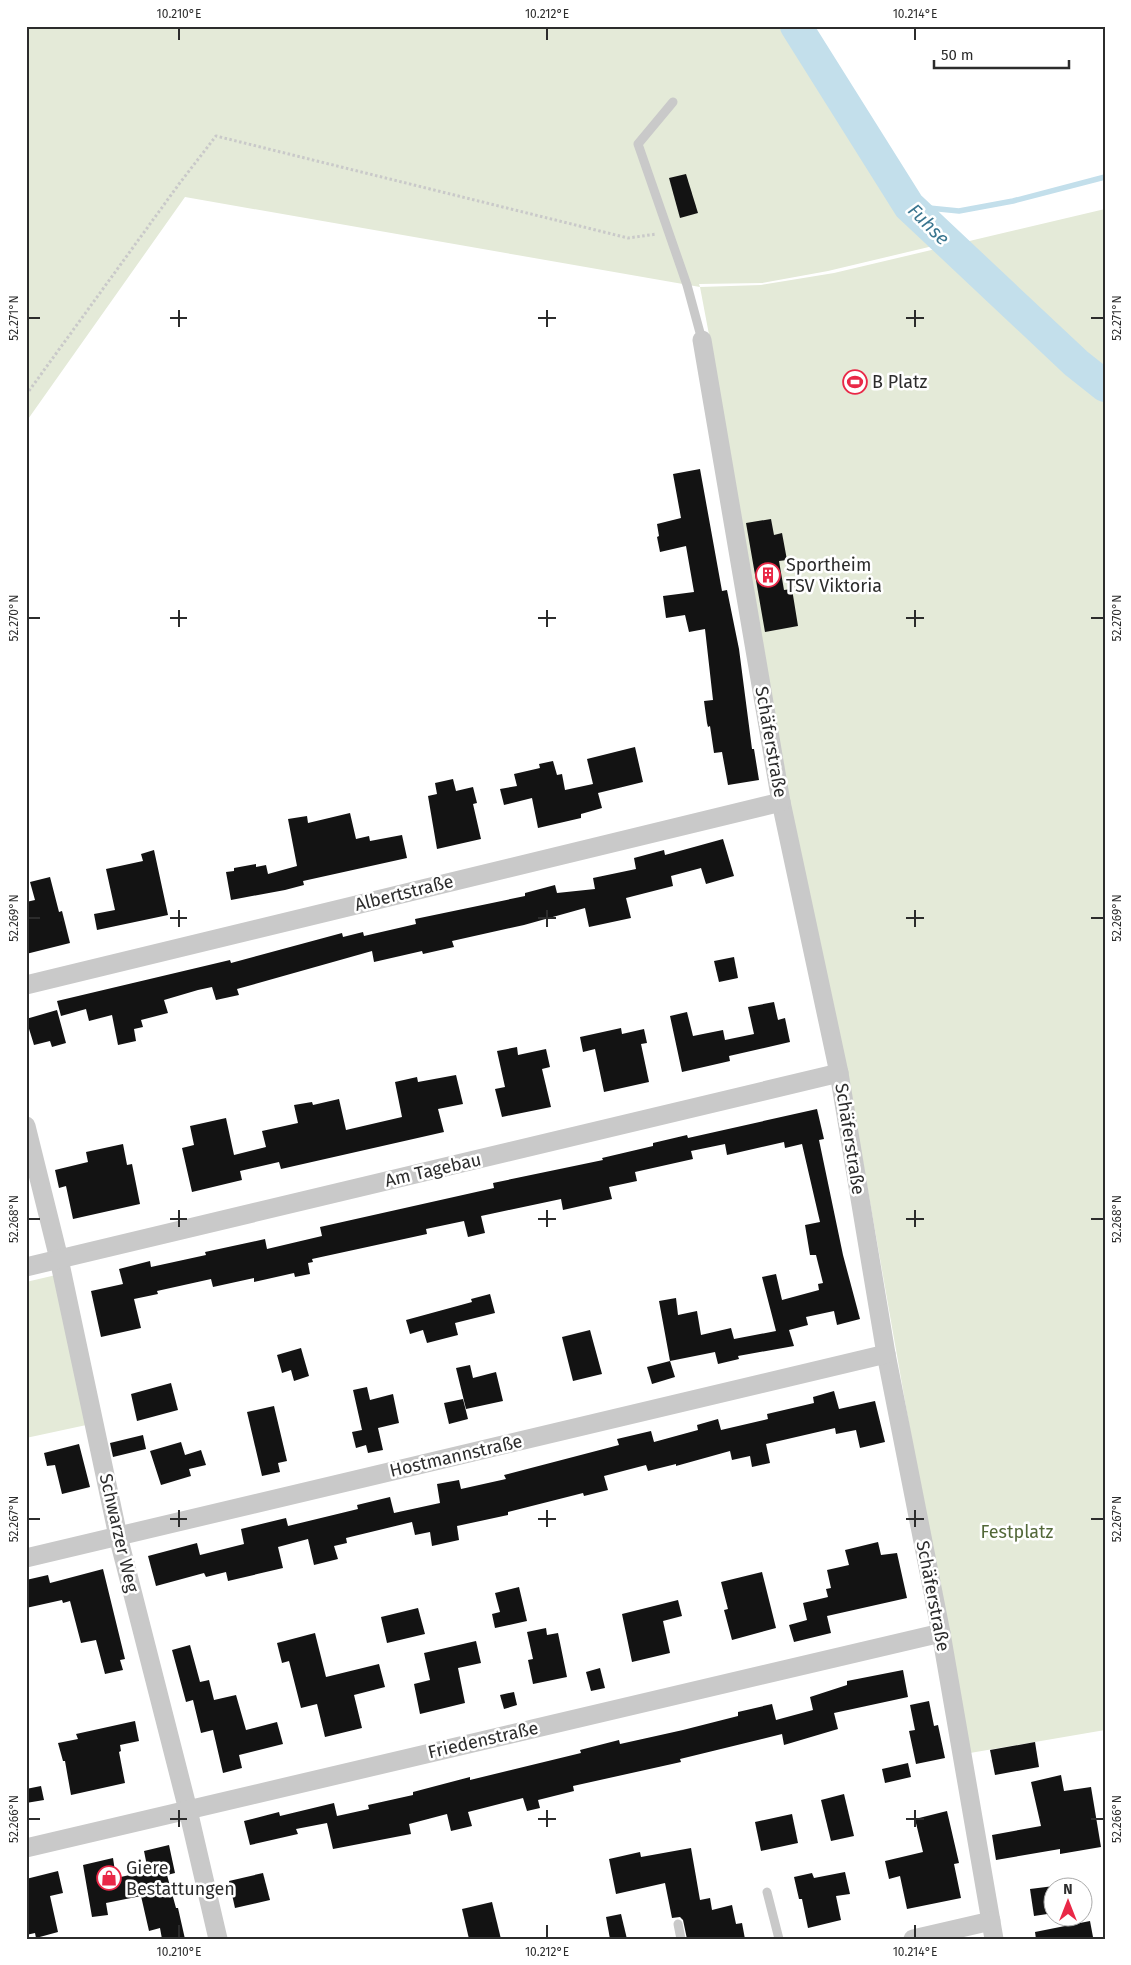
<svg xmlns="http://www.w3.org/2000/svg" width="1131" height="1965" viewBox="0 0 1131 1965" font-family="'Fira Sans',sans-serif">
	<rect width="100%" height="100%" fill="#fff"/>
	<g fill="#e4ead8">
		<polygon points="26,26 785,26 836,115 899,211 933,246 828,271 762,283 699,284 700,287 761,285 834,273 1105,209 1105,1730 970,1753 915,1458 847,1071 786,801 710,340 700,287 185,197 26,422"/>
		<polygon points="56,1275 91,1424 26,1438 26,1282"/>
	</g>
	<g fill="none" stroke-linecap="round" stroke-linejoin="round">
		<polyline stroke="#c3dfeb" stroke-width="5.5" points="909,206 959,211 1013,201 1105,177"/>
		<polyline stroke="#c3dfeb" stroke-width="32" points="796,26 909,206 1076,363 1105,386"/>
	</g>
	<g fill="#131313">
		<polygon points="686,174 698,213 680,218 669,178"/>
		<polygon points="700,469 722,591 727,590 739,649 752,749 754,749 759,780 728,785 722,752 714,753 710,726 708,727 707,723 704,701 713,700 705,629 689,632 685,615 666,618 663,596 694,592 686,546 660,552 657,537 659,536 657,524 681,518 673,474"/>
		<polygon points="771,519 774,535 782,533 787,560 779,561 784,590 792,589 798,626 765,632 746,523"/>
		<polygon points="635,747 643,782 598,793 602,808 581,814 581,818 538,828 532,798 504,805 500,789 517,786 514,774 540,768 539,764 553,761 557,775 562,774 565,790 593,784 587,759"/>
		<polygon points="453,779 456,791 473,787 477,803 473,804 481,839 437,849 428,796 437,794 435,783"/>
		<polygon points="350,813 356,839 369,836 370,841 402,835 407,858 303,881 304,885 285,890 231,900 226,872 234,871 234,868 256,864 256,867 266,865 268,874 297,866 288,819 307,816 308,823"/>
		<polygon points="723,839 734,876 706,884 701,868 671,876 673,886 626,898 631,918 589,927 585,908 524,925 452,941 454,947 423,954 422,951 374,962 372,951 237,989 239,995 216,1000 212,987 198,990 164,1000 168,1013 141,1020 143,1027 134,1029 136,1041 118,1045 112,1015 89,1021 86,1009 61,1016 57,1001 230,960 231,963 342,933 343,937 363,932 364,936 416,924 415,919 525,896 525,893 555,885 557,893 595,889 593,878 636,869 634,858 664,850 665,855"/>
		<polygon points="154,850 168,915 97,930 94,914 115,910 106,869 143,861 141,854"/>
		<polygon points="50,877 59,912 62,911 70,943 26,954 26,902 35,900 30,882"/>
		<polygon points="734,957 738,978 719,982 714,961"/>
		<polygon points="774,1002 778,1020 785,1018 790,1042 729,1056 730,1061 682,1072 670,1016 687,1012 693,1036 723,1030 725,1040 754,1034 748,1007"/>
		<polygon points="57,1010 66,1043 52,1047 50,1041 34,1045 26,1019"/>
		<polygon points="621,1028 622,1034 644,1029 647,1043 641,1044 649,1082 604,1092 595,1049 583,1052 580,1037"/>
		<polygon points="517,1047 518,1055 546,1049 550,1067 542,1069 551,1107 502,1117 495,1089 505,1087 497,1051"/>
		<polygon points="456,1075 463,1104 438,1109 444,1132 281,1169 279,1162 240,1171 242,1180 192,1192 182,1148 194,1145 190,1126 226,1118 234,1155 266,1147 262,1131 298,1123 294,1105 312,1102 313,1105 339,1099 346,1130 402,1117 395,1082 417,1077 418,1082"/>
		<polygon points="817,1109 824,1139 819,1140 843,1255 860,1319 837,1325 834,1311 806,1317 808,1325 789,1330 794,1346 738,1356 739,1359 718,1364 715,1352 670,1361 659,1301 676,1298 678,1315 697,1311 701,1335 731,1328 734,1339 776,1331 762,1277 776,1274 782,1300 819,1290 818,1284 823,1283 816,1255 810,1255 805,1225 820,1222 802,1144 785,1148 784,1142 727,1155 725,1144 691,1151 693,1159 635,1172 637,1181 609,1187 612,1199 563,1210 561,1199 481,1216 485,1233 468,1237 464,1221 426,1229 427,1234 312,1259 313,1262 308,1263 310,1274 295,1277 294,1273 254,1282 254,1278 213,1287 211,1279 157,1291 158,1294 134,1299 141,1328 101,1337 91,1291 123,1284 119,1269 150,1261 151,1267 206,1255 205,1252 265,1239 267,1249 322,1236 320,1227 494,1188 493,1183 603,1160 602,1158 653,1146 653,1143 687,1135 688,1138"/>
		<polygon points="123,1144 127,1165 132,1164 140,1204 73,1219 66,1186 59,1188 55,1170 88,1162 86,1152"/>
		<polygon points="490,1294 495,1313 455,1323 458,1335 427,1343 423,1330 410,1334 406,1320 472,1302 471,1299"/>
		<polygon points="590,1330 602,1374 573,1381 562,1337"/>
		<polygon points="301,1348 309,1376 294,1381 291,1370 282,1373 277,1355"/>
		<polygon points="670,1361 675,1377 652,1384 647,1367"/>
		<polygon points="470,1365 473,1378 496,1372 503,1401 466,1409 456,1368"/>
		<polygon points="171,1383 178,1410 137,1421 131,1394"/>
		<polygon points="367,1387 370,1400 393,1394 399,1423 378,1428 383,1450 368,1453 366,1445 356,1448 352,1432 362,1430 353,1390"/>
		<polygon points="834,1391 839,1409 875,1401 885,1442 860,1448 856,1430 836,1434 835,1428 766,1444 770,1463 752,1467 750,1456 732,1460 730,1451 676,1466 676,1464 648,1471 646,1465 604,1476 608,1490 584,1496 583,1493 508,1512 508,1515 457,1526 459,1540 432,1546 430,1532 415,1535 412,1522 346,1538 347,1543 334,1546 338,1559 314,1565 308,1539 278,1547 283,1568 228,1581 226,1572 206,1577 204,1573 156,1586 148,1556 197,1543 200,1555 244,1544 241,1529 286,1518 288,1526 358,1509 357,1505 390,1497 394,1513 440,1503 437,1484 459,1480 461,1489 506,1479 504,1475 619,1445 617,1439 651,1431 654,1442 698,1430 697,1425 718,1419 721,1430 768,1419 767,1414 814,1403 813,1397"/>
		<polygon points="463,1399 468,1419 449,1424 444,1403"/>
		<polygon points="274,1406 287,1461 278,1463 280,1472 262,1476 247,1412"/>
		<polygon points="143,1435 146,1449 113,1457 110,1443"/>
		<polygon points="181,1442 185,1455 201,1450 206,1465 189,1469 191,1476 161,1485 150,1451"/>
		<polygon points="79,1444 90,1487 62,1494 55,1465 47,1466 44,1453"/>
		<polygon points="878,1542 881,1555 897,1553 907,1598 827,1616 831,1633 794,1642 789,1625 807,1620 803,1603 828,1597 826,1589 831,1588 827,1570 849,1565 845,1550"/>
		<polygon points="103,1569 125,1659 120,1660 123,1670 105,1674 96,1640 81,1643 70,1601 63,1603 62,1600 26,1608 26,1580 48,1575 50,1583"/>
		<polygon points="762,1572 776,1628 732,1640 724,1610 728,1609 721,1582"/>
		<polygon points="519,1587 527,1621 495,1628 492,1614 500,1612 495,1593"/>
		<polygon points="678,1600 682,1616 663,1621 670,1653 632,1662 622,1614"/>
		<polygon points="418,1608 425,1634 387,1643 381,1617"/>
		<polygon points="546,1628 547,1635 558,1633 567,1677 533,1684 528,1660 533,1659 527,1632"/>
		<polygon points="315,1633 326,1677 379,1664 385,1687 354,1695 362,1728 325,1737 317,1704 301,1708 289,1661 282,1663 277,1643"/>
		<polygon points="476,1641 481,1663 458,1668 465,1703 420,1714 414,1684 430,1680 424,1653"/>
		<polygon points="190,1645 200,1682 209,1680 214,1700 236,1695 246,1730 277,1722 283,1744 239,1755 242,1768 223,1773 213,1730 201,1733 193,1700 186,1702 172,1650"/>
		<polygon points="600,1668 605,1688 591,1691 586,1672"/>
		<polygon points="903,1670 908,1697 834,1713 838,1729 784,1745 782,1734 680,1759 681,1762 573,1786 574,1791 538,1800 540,1808 527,1811 523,1798 468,1812 472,1826 451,1831 447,1814 409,1824 411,1834 333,1849 327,1823 296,1829 298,1834 250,1845 244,1821 279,1812 280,1816 334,1803 337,1816 369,1809 368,1805 413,1795 413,1792 470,1777 470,1780 581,1753 580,1750 619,1740 620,1744 683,1730 738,1716 738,1712 772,1704 776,1720 813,1710 810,1697 847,1685 847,1681"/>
		<polygon points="514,1692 517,1705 504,1709 500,1695"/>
		<polygon points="929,1701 934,1726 938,1725 945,1758 916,1764 909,1731 915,1730 910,1705"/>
		<polygon points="135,1721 139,1741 120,1745 121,1751 119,1752 125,1783 71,1795 65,1761 63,1761 58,1743 78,1739 76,1734"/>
		<polygon points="1035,1742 1039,1767 995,1775 990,1750"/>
		<polygon points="908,1763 911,1777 885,1783 882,1769"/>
		<polygon points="1061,1775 1064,1791 1091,1787 1101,1847 1060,1854 1060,1849 996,1860 992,1835 1041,1826 1031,1782"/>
		<polygon points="41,1786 44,1800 26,1803 26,1789"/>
		<polygon points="844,1794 854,1836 831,1841 821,1800"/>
		<polygon points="947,1811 959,1863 954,1864 961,1898 907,1909 900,1876 889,1879 885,1861 923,1852 915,1819"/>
		<polygon points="792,1814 798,1843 761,1851 755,1822"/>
		<polygon points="169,1845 175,1873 167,1875 176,1908 178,1908 185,1939 162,1939 160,1928 149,1931 141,1896 106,1903 108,1915 92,1917 83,1865 113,1858 116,1878 148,1871 144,1851"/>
		<polygon points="691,1848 700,1900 710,1898 712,1910 732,1905 736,1924 742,1923 745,1939 687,1939 683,1920 680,1917 672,1918 665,1883 616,1894 609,1859 640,1852 641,1857"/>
		<polygon points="58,1871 63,1893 50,1896 58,1932 36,1938 35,1933 26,1935 26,1879"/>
		<polygon points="845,1872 850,1894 836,1896 841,1920 808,1928 802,1899 799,1899 794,1877 812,1873 814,1878"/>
		<polygon points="263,1873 270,1900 235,1908 229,1881"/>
		<polygon points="1054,1886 1054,1913 1034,1916 1030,1889"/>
		<polygon points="492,1902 501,1939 469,1939 462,1909"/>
		<polygon points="621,1914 627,1939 610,1939 606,1917"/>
		<polygon points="1090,1921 1093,1937 1036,1939 1035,1932"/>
	</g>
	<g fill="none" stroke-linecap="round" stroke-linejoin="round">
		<polyline stroke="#c9c9c9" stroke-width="3" stroke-dasharray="2.5 2.5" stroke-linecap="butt" points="26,395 179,184 216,136 628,238 657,234"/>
		<g stroke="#c9c9c9" stroke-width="9">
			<polyline points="673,102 638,144 687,285 702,340"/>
			<polyline points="767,1892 779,1939"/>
			<polyline points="678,1924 681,1939"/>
		</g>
		<g stroke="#c9c9c9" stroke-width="19">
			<polyline points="702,340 781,802 839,1073 886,1354 941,1633 994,1939"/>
			<polyline points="26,985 781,802"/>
			<polyline points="26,1126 59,1259 118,1536 188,1810 218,1939"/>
			<polyline points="26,1267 839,1073"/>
			<polyline points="26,1558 886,1354"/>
			<polyline points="26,1848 941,1633"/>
			<polyline points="913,1939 991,1921"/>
		</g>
	</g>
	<path fill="none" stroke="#2c2c2c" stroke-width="2" d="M179 28V40M547 28V40M915 28V40M179 310V327M547 310V327M915 310V327M28 318H40M170 318H187M538 318H556M906 318H924M1091 318H1104M179 610V627M547 610V627M915 610V627M28 618H40M170 618H187M538 618H556M906 618H924M1091 618H1104M179 910V927M547 910V927M915 910V927M28 918H40M170 918H187M538 918H556M906 918H924M1091 918H1104M179 1210V1227M547 1210V1227M915 1210V1227M28 1219H40M170 1219H187M538 1219H556M906 1219H924M1091 1219H1104M179 1510V1527M547 1510V1527M915 1510V1527M28 1519H40M170 1519H187M538 1519H556M906 1519H924M1091 1519H1104M179 1810V1827M547 1810V1827M915 1810V1827M28 1819H40M170 1819H187M538 1819H556M906 1819H924M1091 1819H1104M179 1925V1938M547 1925V1938M915 1925V1938"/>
	<defs>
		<g id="stadium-ring" transform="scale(1.25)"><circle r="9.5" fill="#fff" stroke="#e92847" stroke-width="1.5"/><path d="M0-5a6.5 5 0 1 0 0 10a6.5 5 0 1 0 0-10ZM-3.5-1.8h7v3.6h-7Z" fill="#e92847"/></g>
		<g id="building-ring" transform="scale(1.25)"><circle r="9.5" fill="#fff" stroke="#e92847" stroke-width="1.5"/><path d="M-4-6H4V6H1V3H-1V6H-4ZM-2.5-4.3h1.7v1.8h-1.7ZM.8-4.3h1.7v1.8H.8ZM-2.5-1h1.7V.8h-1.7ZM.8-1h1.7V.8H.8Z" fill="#e92847"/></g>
		<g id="shop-ring" transform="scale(1.25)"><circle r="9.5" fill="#fff" stroke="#e92847" stroke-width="1.5"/><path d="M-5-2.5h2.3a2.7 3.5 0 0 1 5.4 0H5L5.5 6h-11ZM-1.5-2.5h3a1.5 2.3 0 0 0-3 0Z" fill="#e92847"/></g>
	</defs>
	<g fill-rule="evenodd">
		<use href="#stadium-ring" x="855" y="382"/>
		<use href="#building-ring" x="768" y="575"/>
		<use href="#shop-ring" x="109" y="1878"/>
	</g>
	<g text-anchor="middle" stroke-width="5" stroke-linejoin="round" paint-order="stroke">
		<g font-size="18" fill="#2c2c2c" stroke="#fff" text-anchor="start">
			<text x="872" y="388">B Platz</text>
			<text x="786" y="571">Sportheim<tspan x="786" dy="21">TSV Viktoria</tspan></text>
			<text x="126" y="1874">Giere<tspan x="126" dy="21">Bestattungen</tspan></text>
		</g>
		<g font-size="18" fill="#2c2c2c" stroke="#fff">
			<text transform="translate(771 742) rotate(80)" y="6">Schäferstraße</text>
			<text transform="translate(404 893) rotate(-14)" y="6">Albertstraße</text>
			<text transform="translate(850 1139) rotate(81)" y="6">Schäferstraße</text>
			<text transform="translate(433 1170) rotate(-13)" y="6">Am Tagebau</text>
			<text transform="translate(456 1456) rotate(-13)" y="6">Hostmannstraße</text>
			<text transform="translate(119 1533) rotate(77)" y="6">Schwarzer Weg</text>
			<text transform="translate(933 1596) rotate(79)" y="6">Schäferstraße</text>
			<text transform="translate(483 1740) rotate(-13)" y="6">Friedenstraße</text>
		</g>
		<g font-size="18" fill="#536839" stroke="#fff">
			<text x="1017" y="1538">Festplatz</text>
		</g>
		<g font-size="19" font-style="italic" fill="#39758f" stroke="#fff">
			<text transform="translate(929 224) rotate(45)" y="7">Fuhse</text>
		</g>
	</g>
	<rect width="1131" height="1965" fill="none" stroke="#ffffff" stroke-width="55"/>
	<g transform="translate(1068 1902)"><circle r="24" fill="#ffffff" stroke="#ababab"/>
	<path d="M0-4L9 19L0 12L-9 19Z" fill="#e92847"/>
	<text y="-8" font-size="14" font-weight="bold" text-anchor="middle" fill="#2c2c2c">N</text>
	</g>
	<path d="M934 60v8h135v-8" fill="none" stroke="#2c2c2c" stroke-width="2.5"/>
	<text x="941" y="60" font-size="15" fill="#2c2c2c" stroke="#ffffff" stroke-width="4" paint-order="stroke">50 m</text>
	<rect x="28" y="28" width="1076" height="1910" fill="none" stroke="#2c2c2c" stroke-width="2"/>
	<g font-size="12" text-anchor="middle" fill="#2c2c2c">
		<text x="179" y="18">10.210°E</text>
		<text x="547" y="18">10.212°E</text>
		<text x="915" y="18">10.214°E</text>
		<text transform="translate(14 318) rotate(-90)" y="4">52.271°N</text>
		<text transform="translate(1117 318) rotate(-90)" y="4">52.271°N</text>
		<text transform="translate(14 618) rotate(-90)" y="4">52.270°N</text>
		<text transform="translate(1117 618) rotate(-90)" y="4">52.270°N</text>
		<text transform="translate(14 918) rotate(-90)" y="4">52.269°N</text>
		<text transform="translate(1117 918) rotate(-90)" y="4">52.269°N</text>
		<text transform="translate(14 1219) rotate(-90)" y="4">52.268°N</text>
		<text transform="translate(1117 1219) rotate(-90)" y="4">52.268°N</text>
		<text transform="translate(14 1519) rotate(-90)" y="4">52.267°N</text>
		<text transform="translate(1117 1519) rotate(-90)" y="4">52.267°N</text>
		<text transform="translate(14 1819) rotate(-90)" y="4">52.266°N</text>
		<text transform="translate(1117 1819) rotate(-90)" y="4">52.266°N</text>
		<text x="179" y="1956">10.210°E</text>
		<text x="547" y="1956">10.212°E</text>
		<text x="915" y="1956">10.214°E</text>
	</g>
</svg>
